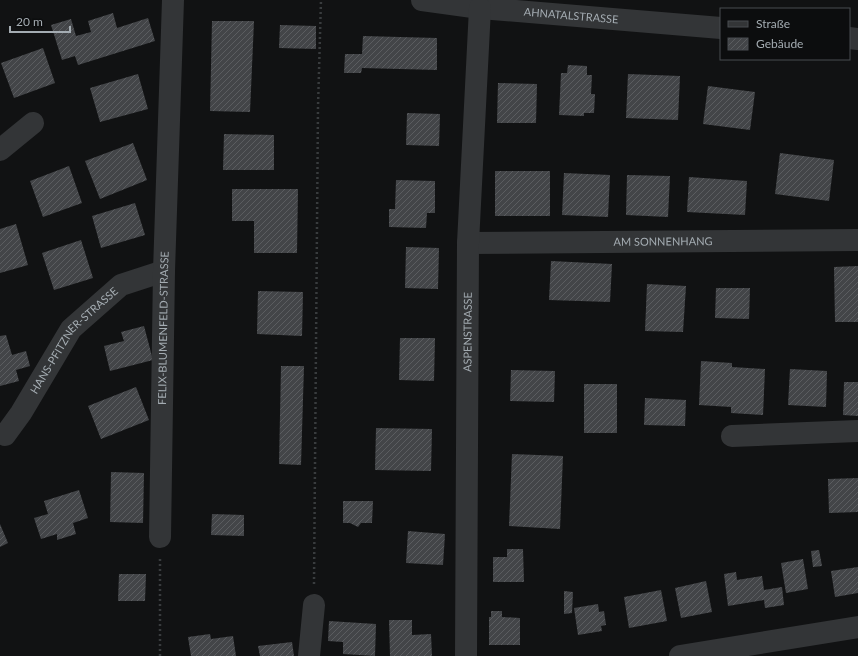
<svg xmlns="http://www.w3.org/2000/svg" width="858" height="656" viewBox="0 0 858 656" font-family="Lato,sans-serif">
	<defs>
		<pattern id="building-hatch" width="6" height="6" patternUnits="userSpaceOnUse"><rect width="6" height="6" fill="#434548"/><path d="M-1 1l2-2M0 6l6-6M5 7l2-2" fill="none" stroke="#5b5d60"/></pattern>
	</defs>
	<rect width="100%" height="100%" fill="#111213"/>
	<g fill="url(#building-hatch)">
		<polygon points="113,13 117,28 148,18 155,41 78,65 75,56 62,60 51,25 71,19 76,36 91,32 88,21"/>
		<polygon points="212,21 254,21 250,112 210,111"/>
		<polygon points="280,25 316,26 316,49 279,48"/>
		<polygon points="363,36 437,38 437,70 362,68 361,73 344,73 345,54 362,54"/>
		<polygon points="43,48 55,83 14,98 1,63"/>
		<polygon points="568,65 587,66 587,75 592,75 591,94 595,94 594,113 584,113 584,116 559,115 561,73 567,73"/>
		<polygon points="138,74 148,109 100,122 90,88"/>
		<polygon points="628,74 680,76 678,120 626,118"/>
		<polygon points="498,83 537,84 536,123 497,123"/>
		<polygon points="708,86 755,92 750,130 703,124"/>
		<polygon points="407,113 440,114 439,146 406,145"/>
		<polygon points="224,134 274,135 274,170 223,170"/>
		<polygon points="133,143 147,180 100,199 85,161"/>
		<polygon points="780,153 834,160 829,201 775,194"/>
		<polygon points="69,166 82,203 43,217 30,181"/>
		<rect x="495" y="171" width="55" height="45"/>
		<polygon points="564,173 610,175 608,217 562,215"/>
		<polygon points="627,175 670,176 668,217 626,215"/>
		<polygon points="689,177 747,181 745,215 687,212"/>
		<polygon points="396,180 435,181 435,213 427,213 426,228 389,227 389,209 395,209"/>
		<polygon points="232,189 298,189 297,253 254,253 254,221 232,221"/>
		<polygon points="135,203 145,235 101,248 92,216"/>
		<polygon points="16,224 28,265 0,273 0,229"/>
		<polygon points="81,240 93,278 54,290 42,253"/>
		<polygon points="406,247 439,248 438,289 405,288"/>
		<polygon points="551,261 612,264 610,302 549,300"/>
		<polygon points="858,266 858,322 835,322 834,267"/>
		<polygon points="647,284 686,286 683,332 645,331"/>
		<polygon points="716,288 750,288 749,319 715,318"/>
		<polygon points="258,291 303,292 302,336 257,334"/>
		<polygon points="144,326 153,360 110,371 104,346 124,341 121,332"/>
		<polygon points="6,335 12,355 26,351 30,366 16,370 19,381 0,386 0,336"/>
		<polygon points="400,338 435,338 434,381 399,380"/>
		<polygon points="701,361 732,363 732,367 765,369 763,415 731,413 731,407 699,405"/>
		<polygon points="281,366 304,366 301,465 279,464"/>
		<polygon points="790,369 827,371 826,407 788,405"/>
		<polygon points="511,370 555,371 554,402 510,401"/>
		<polygon points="844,382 858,382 858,416 843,415"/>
		<rect x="584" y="384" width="33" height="49"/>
		<polygon points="136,387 149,420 101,439 88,406"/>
		<polygon points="645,398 686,400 685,426 644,425"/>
		<polygon points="376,428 432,429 431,471 375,470"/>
		<polygon points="512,454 563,456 560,529 509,526"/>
		<polygon points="111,472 144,473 143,523 110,522"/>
		<polygon points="858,478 858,512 829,513 828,479"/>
		<polygon points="79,490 88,518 73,523 76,534 57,540 57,534 41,539 34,518 48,514 44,501"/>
		<polygon points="343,501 373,501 372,523 361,523 358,527 350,523 343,523"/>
		<polygon points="212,514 244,515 244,536 211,535"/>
		<polygon points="0,524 8,543 0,547"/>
		<polygon points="408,531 445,534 443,565 406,563"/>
		<polygon points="507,549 523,549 524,582 493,582 493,557 507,557"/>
		<polygon points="819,550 822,566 813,567 811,551"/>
		<polygon points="803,559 808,589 786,593 781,563"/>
		<polygon points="858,567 858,593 835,597 831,571"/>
		<polygon points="736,572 737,580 762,576 764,590 782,587 784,605 765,608 764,600 728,606 724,574"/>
		<polygon points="119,574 146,574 145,601 118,601"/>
		<polygon points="706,581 712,612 681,618 675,588"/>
		<polygon points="661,590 667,621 629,628 624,597"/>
		<polygon points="564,591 573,592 572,613 564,614"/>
		<polygon points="598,604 599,612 604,611 606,625 601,626 602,631 578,635 574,608"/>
		<polygon points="491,611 502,611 502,617 520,618 520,645 489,645 489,617 491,617"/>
		<polygon points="389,620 412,620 412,635 431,634 432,656 390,656"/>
		<polygon points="329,621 376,624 375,656 343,654 343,642 328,641"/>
		<polygon points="210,634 211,639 233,636 236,656 191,656 188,637"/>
		<polygon points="292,642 294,656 260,656 258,646"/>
	</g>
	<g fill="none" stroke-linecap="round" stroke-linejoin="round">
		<g stroke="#393c3e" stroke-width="2.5" stroke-dasharray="2 3" stroke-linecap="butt">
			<polyline points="314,584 318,107 321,0"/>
			<polyline points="160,656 160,557"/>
		</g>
		<g stroke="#333537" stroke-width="22">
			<path id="s1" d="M422 0 480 8 721 28"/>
			<polyline points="849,38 858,39"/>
			<polyline points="0,150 33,123"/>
			<path id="s2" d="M468 243 858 240"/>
			<path id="s3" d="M5 435 21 413 71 329 121 285 164 271"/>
			<polyline points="732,436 858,431"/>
			<path id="s4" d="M160 537 164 271 173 0"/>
			<polyline points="309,656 314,605"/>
			<path id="s5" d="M466 656 468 243 480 8"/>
			<polyline points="680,656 858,627"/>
		</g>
	</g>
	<g text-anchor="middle" stroke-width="3" stroke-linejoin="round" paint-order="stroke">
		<g font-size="11" fill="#a4acb2" stroke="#0c0d0e">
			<text dy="4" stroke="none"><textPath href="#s1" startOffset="150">AHNATALSTRASSE</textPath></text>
			<text dy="4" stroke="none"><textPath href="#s2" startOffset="195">AM SONNENHANG</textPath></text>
			<text dy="4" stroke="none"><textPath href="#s4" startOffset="209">FELIX-BLUMENFELD-STRASSE</textPath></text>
			<text dy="4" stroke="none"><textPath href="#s5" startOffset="324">ASPENSTRASSE</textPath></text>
			<text dy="4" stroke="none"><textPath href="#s3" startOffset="118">HANS-PFITZNER-STRASSE</textPath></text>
		</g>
	</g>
	<rect x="720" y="8" width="130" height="52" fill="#0c0d0e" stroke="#494d50"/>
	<rect x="728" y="21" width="20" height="6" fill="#333537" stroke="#494d50"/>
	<text x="756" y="28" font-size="12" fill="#a4acb2">Straße</text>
	<rect x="728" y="38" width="20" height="12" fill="url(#building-hatch)" stroke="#494d50"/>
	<text x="756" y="48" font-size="12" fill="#a4acb2">Gebäude</text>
	<path d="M10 26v6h60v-6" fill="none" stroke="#a4acb2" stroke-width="2"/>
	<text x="16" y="26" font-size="12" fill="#a4acb2" stroke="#0c0d0e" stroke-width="3" paint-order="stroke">20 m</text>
</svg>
